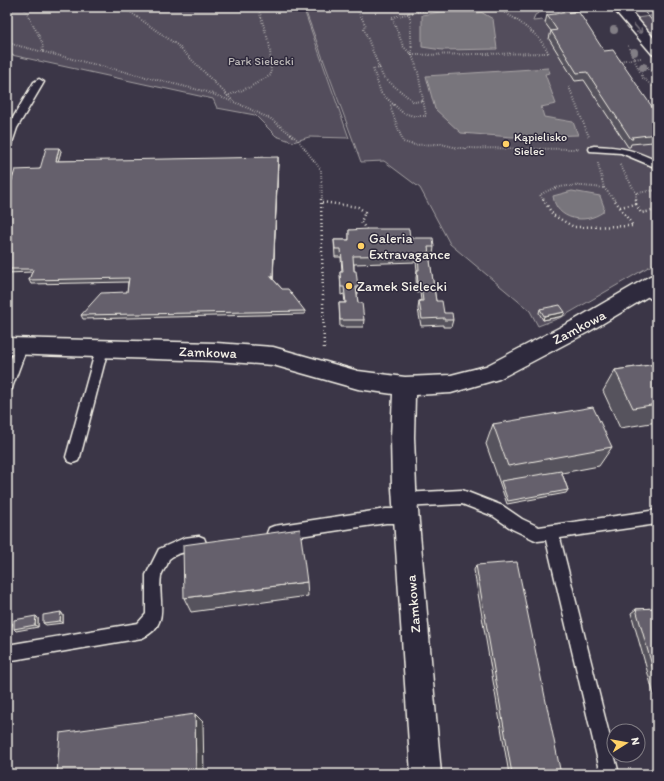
<svg xmlns="http://www.w3.org/2000/svg" width="664" height="781" viewBox="0 0 664 781" font-family="Itim,sans-serif">
	<rect width="100%" height="100%" fill="#3b3647"/>
	<filter id="ink" filterUnits="userSpaceOnUse"><feTurbulence type="fractalNoise" baseFrequency=".025" numOctaves="2"/><feDisplacementMap in="SourceGraphic" scale="8" xChannelSelector="R" yChannelSelector="G"/><feConvolveMatrix kernelMatrix="1 2 1 2 8 2 1 2 1" color-interpolation-filters="sRGB"/></filter>
	<g filter="url(#ink)">
		<g fill="#534e5c" stroke="#a4a0a2">
			<polygon points="7,7 303,7 349,138 309,137 293,142 276,136 255,115 217,108 213,99 7,54"/>
			<polygon points="304,7 550,7 535,15 533,21 543,20 657,127 657,262 562,317 538,326 530,311 450,244 420,188 384,161 361,162"/>
			<polygon points="657,15 657,41 637,18"/>
		</g>
		<g fill="#78747b" stroke="#aaa6a7">
			<polygon points="470,7 475,8 472,10 477,13 481,12 493,19 497,49 442,50 422,47 422,15"/>
			<polygon points="548,68 550,73 545,74 556,104 541,107 544,117 573,122 578,135 512,137 461,133 435,109 426,76"/>
			<path d="M572 191 600 196 604 207 603 212C585 225 556 220 553 196Z"/>
		</g>
		<g fill="none" stroke-linecap="round" stroke-linejoin="round">
			<g stroke="#f4f1e8" stroke-width="3">
				<g id="lane">
					<polygon points="39,79 44,82 17,128 12,143 7,146 7,128 34,82"/>
					<path d="M594 146C622 147 631 149 657 161V168L621 153 590 151 589 149 590 147Z"/>
					<polygon points="645,285 657,292 657,303 641,292 639,289 641,286"/>
					<polygon points="21,342 25,343 27,347 13,385 12,389 7,390 7,368 17,343"/>
					<polygon points="102,344 106,345 108,349 80,457 78,461 73,463 68,461 66,457 96,349 98,345"/>
					<polygon points="462,490 503,506 522,519 539,527 657,510 657,524 560,538 619,774 601,774 546,540 538,541 533,539 512,529 493,516 462,504 403,507 398,505 396,500 398,495 403,493"/>
					<polygon points="386,509 405,509 410,511 412,516 410,521 405,523 386,523 274,540 269,538 267,533 269,528 274,526"/>
					<path d="M199 536 204 538 206 543 204 548C194 552 177 551 169 559 168 560 168 563 167 565 165 568 162 572 161 576 157 599 172 625 142 638L7 661V645L138 623 146 614V575L159 549 184 538Z"/>
				</g>
			</g>
			<g stroke="#f4f1e8" stroke-width="3">
				<polygon id="street" points="657,274 657,291 590,331 499,379 451,393 415,395 414,437 416,488 441,774 411,774 392,488 391,437 393,394 358,389 273,365 216,361 7,354 7,338 216,343 273,347 358,371 405,377 451,375 486,366 576,319 650,276"/>
			</g>
			<g stroke="#f4f1e8" stroke-width="3">
				<polygon id="secondary" points="612,7 627,7 657,42 657,56 652,54"/>
			</g>
			<g stroke="#f4f1e8" stroke-width="2" stroke-dasharray="0.5 2" stroke-linecap="butt">
				<polyline points="24,7 42,42 43,52"/>
				<polyline points="123,7 177,45 232,100"/>
				<polyline points="356,7 366,26 364,29 383,77 414,102 423,101"/>
				<polyline points="408,13 410,17 412,55 549,53 538,37 517,20 495,7"/>
				<polyline points="7,43 207,92 239,104 271,119 298,140 321,170 322,200"/>
				<polyline points="628,46 643,78 657,90"/>
				<polyline points="618,61 641,58"/>
				<polyline points="646,65 657,79"/>
				<polyline points="380,68 373,69 381,93 403,113 414,116 426,116 418,72 412,55 403,46 392,17 441,7"/>
				<polyline points="569,87 589,137"/>
				<polyline points="227,96 250,87 271,75 270,47 258,7"/>
				<polyline points="393,104 390,106 403,142 415,145 441,144 458,148 580,149"/>
				<polyline points="598,163 604,188"/>
				<polyline points="620,165 636,193 636,200"/>
				<polyline points="604,188 615,200"/>
				<polyline points="636,193 657,190"/>
				<path d="M543 200 540 195C560 182 582 186 604 188"/>
			</g>
			<g stroke="#f4f1e8" stroke-width="2.5" stroke-dasharray="1 3" stroke-linecap="butt">
				<polyline points="321,199 324,350"/>
				<polyline points="543,199 553,215 574,227 633,226 614,199"/>
				<polyline points="322,202 358,207 365,212 361,222 367,231"/>
				<polyline points="636,204 641,213 657,210"/>
				<polyline points="620,207 636,204 636,199"/>
			</g>
			<use href="#lane" fill="#2f2a3d" fill-rule="evenodd"/>
			<use href="#street" fill="#2f2a3d" fill-rule="evenodd"/>
			<use href="#secondary" fill="#2f2a3d" fill-rule="evenodd"/>
			<polyline stroke="#f4f1e8" stroke-width="1" points="640,7 657,26"/>
		</g>
		<g fill="#827e85">
			<circle cx="614" cy="30" r="4"/>
			<circle cx="634" cy="52" r="4"/>
			<circle cx="643" cy="67" r="4"/>
		</g>
		<g fill="#57535d" stroke="#f4f1e8">
			<polygon points="547,15 604,51 657,114 657,146 653,142 631,144 630,147 628,147 584,80 575,81 549,39 551,31 545,23"/>
			<polygon points="61,151 58,161 278,161 273,279 282,289 305,311 305,314 83,319 81,315 127,292 128,282 31,284 29,280 32,272 7,273 7,196 9,189 7,189 7,174 11,173 13,177 40,169"/>
			<polygon points="349,230 410,238 434,247 433,255 429,255 436,301 444,313 453,320 451,327 443,327 443,325 421,326 418,309 419,301 421,301 420,292 417,293 416,278 417,270 416,262 354,264 354,271 358,287 358,294 357,294 358,303 364,320 363,327 340,327 339,303 345,303 344,294 341,295 340,272 342,272 341,257 335,257 334,240 349,240"/>
			<polygon points="540,309 563,316 543,320 539,313"/>
			<polygon points="657,364 657,422 620,428 603,391 615,370"/>
			<polygon points="493,424 612,447 599,466 562,473 568,490 566,493 507,504 486,444"/>
			<polygon points="476,565 561,774 509,774 474,570"/>
			<polygon points="307,582 308,596 191,612 184,598"/>
			<polygon points="657,608 657,706 631,613 636,609"/>
			<polygon points="61,612 63,615 63,623 46,625 43,623"/>
			<polygon points="38,618 38,627 16,631 14,629"/>
			<polygon points="7,621 12,623 11,632 7,632"/>
		</g>
		<g fill="#47444c" stroke="#f4f1e8">
			<polygon points="59,148 61,151 57,165 56,161"/>
			<polygon points="278,157 278,161 273,279 273,276"/>
			<polygon points="11,173 13,177 9,189 7,185"/>
			<polygon points="565,312 563,316 543,320 544,316"/>
			<polygon points="61,612 63,615 63,623 60,621"/>
			<polygon points="36,616 38,618 38,627 35,625"/>
			<polygon points="9,621 12,623 11,632 8,630"/>
			<polygon points="195,714 203,722 204,774 196,774"/>
		</g>
		<g fill="#65616c" stroke="#f4f1e8">
			<polygon points="578,11 604,51 613,50 657,114 657,134 632,137 633,139 631,139 587,72 577,73 551,31 557,30 547,15"/>
			<polygon points="46,148 59,148 56,161 278,157 273,276 270,276 282,289 288,289 305,311 81,315 101,293 127,292 129,278 29,280 33,269 7,269 7,196 15,170 40,169"/>
			<polygon points="11,173 7,185 7,174"/>
			<polygon points="368,229 409,229 410,238 433,238 434,247 428,247 436,301 442,301 444,313 452,313 453,320 444,320 444,318 422,319 419,301 423,301 421,285 418,285 417,270 419,270 418,255 353,256 354,271 356,271 358,287 356,287 358,303 362,303 364,320 340,320 339,303 346,303 344,287 341,287 340,272 343,272 341,249 335,249 334,240 349,240 349,230"/>
			<polygon points="560,305 565,312 544,316 540,309"/>
			<polygon points="657,364 657,404 633,408 615,370"/>
			<polygon points="593,407 612,447 508,466 493,424"/>
			<polygon points="561,471 568,490 508,501 501,481"/>
			<polygon points="300,529 307,582 184,598 183,545"/>
			<polygon points="517,562 561,774 512,774 476,565"/>
			<polygon points="657,608 657,683 636,609"/>
			<polygon points="61,612 60,621 43,623 43,615"/>
			<polygon points="36,616 35,625 14,629 14,620"/>
			<polygon points="7,621 9,621 8,630 7,630"/>
			<polygon points="195,714 196,774 57,774 60,733"/>
		</g>
		<defs><path id="oneway-shaft" d="M-6 0H5M1.5-3L5.5 0L1.5 3" fill="none" stroke-width="1.6" stroke-linecap="round" stroke-linejoin="round"/></defs>
		<use stroke="#747079" href="#oneway-shaft" transform="translate(638 29) rotate(49)"/>
	</g>
	<g fill="#ffd166" stroke="#2f2a3d" stroke-width="1.5">
		<circle cx="506" cy="144" r="4"/>
		<circle cx="361" cy="246" r="4"/>
		<circle cx="349" cy="286" r="4"/>
	</g>
	<g text-anchor="middle" stroke-width="3" stroke-linejoin="round" paint-order="stroke">
		<g font-size="12" fill="#bcb8b7" stroke="#2f2a3d">
			<text x="261" y="65">Park Sielecki</text>
		</g>
		<g font-size="12" fill="#f4f1e8" stroke="#2f2a3d" text-anchor="start">
			<text x="514" y="141">Kąpielisko<tspan x="514" dy="14">Sielec</tspan></text>
		</g>
		<g font-size="14" fill="#f4f1e8" stroke="#2f2a3d" text-anchor="start">
			<text x="369" y="243">Galeria<tspan x="369" dy="16">Extravagance</tspan></text>
			<text x="357" y="291">Zamek Sielecki</text>
		</g>
		<g font-size="14" fill="#f4f1e8" stroke="#2f2a3d">
			<text transform="translate(579 327) rotate(-28)" y="5">Zamkowa</text>
			<text transform="translate(208 352) rotate(2)" y="5">Zamkowa</text>
			<text transform="translate(413 604) rotate(-95)" y="5">Zamkowa</text>
		</g>
	</g>
	<rect width="664" height="781" fill="none" stroke="#2f2a3d" stroke-width="24"/>
	<rect x="12" y="12" width="640" height="757" fill="none" stroke="#f4f1e8" stroke-width="1.5" filter="url(#ink)"/>
	<g transform="translate(626 743) rotate(79)"><circle r="19" fill="#2f2a3d" stroke="#7e7a81"/>
	<path d="M0-3L7 15L0 10L-7 15Z" fill="#ffd166"/>
	<text y="-6" font-size="11" font-weight="bold" text-anchor="middle" fill="#f4f1e8">N</text>
	</g>
</svg>
